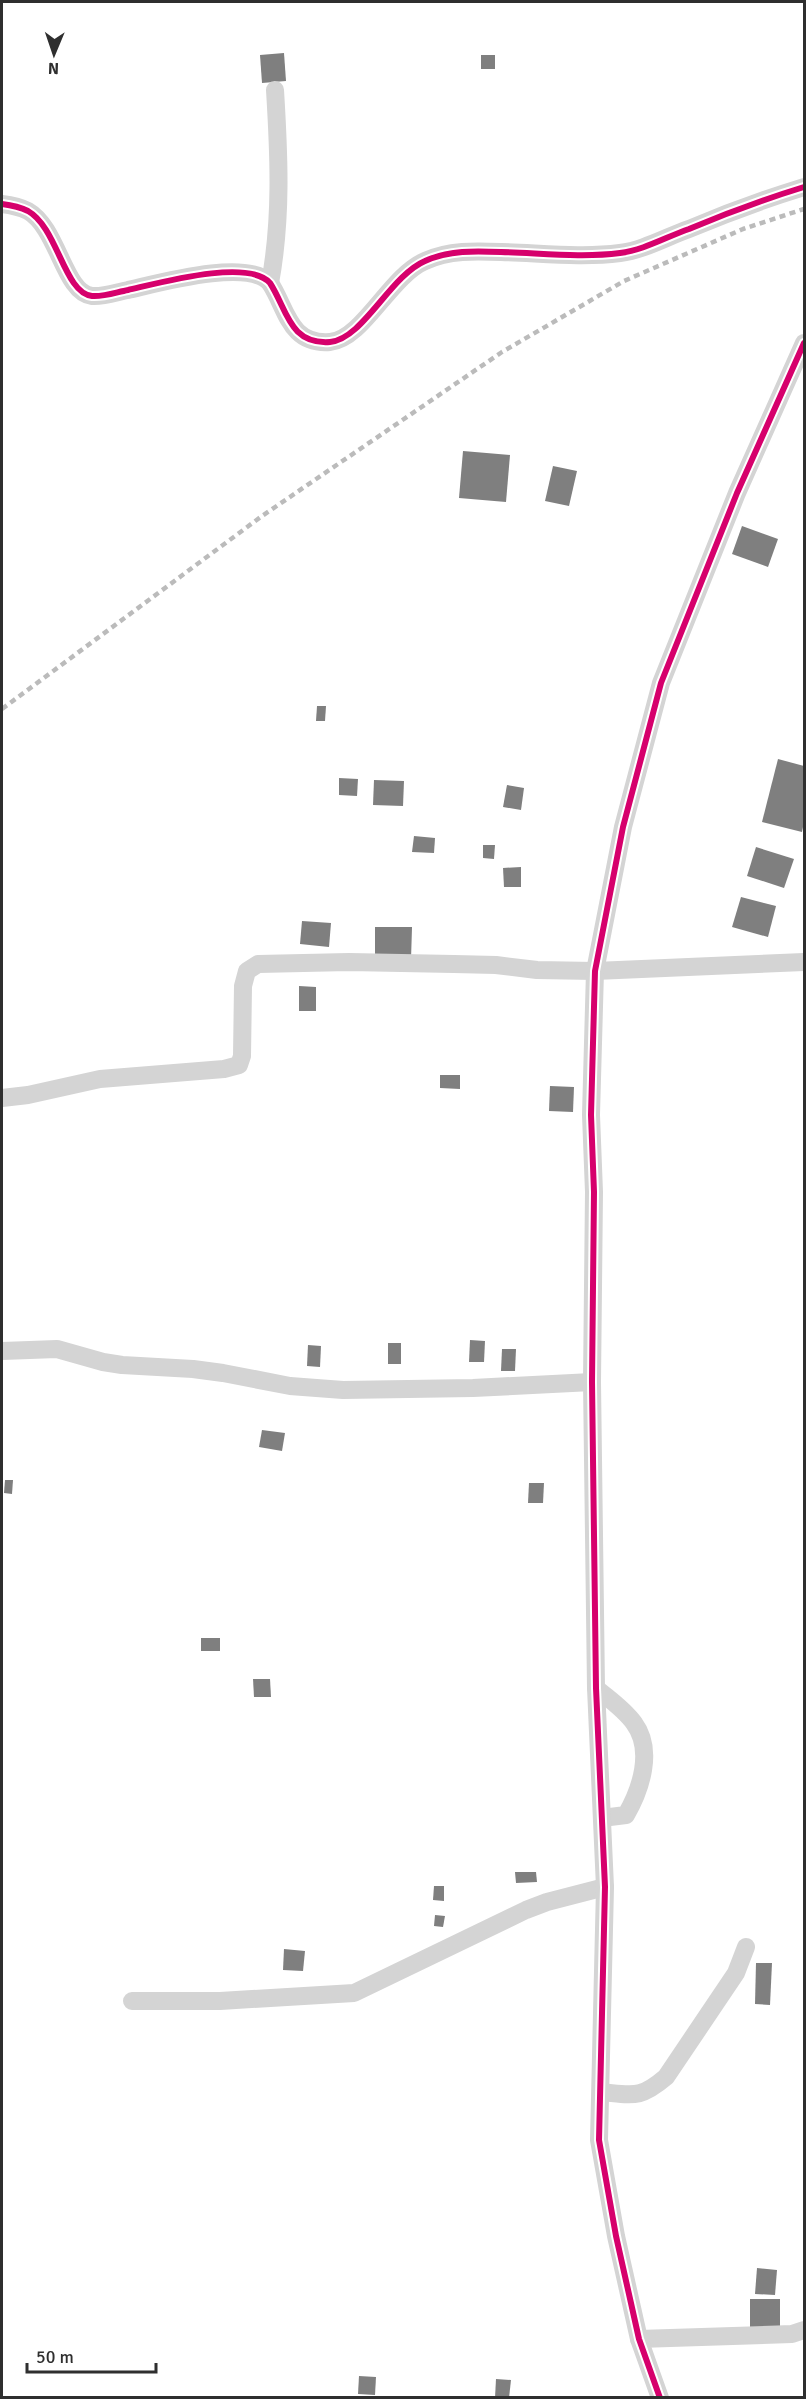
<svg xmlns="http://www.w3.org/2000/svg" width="806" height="2399" viewBox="0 0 806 2399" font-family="Signika,sans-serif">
	<rect width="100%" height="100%" fill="#fff"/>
	<g fill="#7f7f7f">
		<polygon points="284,53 286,81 262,83 260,55"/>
		<rect x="481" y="55" width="14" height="14"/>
		<polygon points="463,451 510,455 506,502 459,498"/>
		<polygon points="553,466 577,471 569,506 545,501"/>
		<polygon points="742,526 778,539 768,567 732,554"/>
		<polygon points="317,706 326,706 325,721 316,721"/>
		<polygon points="778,759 804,766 804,822 802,832 762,822"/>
		<polygon points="339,778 358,779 357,796 339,795"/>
		<polygon points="374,780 404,781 403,806 373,805"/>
		<polygon points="507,785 524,788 521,810 503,807"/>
		<polygon points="414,836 435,838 434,853 412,852"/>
		<polygon points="483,845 495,845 494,859 483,858"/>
		<polygon points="756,847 794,859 784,888 747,876"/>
		<polygon points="521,867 521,887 504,887 503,868"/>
		<polygon points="741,897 776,906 768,937 732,927"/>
		<polygon points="302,921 331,923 329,947 300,944"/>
		<polygon points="375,927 412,927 411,959 375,959"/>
		<polygon points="299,986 316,987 316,1011 299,1011"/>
		<polygon points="440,1075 460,1075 460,1089 440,1088"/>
		<polygon points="550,1086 574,1087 573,1112 549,1111"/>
		<polygon points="470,1340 485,1341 484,1362 469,1362"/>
		<rect x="388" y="1343" width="13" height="21"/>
		<polygon points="308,1345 321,1346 320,1367 307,1366"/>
		<polygon points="502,1349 516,1349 515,1371 501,1371"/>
		<polygon points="262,1430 285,1433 282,1451 259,1447"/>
		<polygon points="5,1480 13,1480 12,1494 4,1493"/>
		<polygon points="529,1483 544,1483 543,1503 528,1503"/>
		<rect x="201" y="1638" width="19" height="13"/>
		<polygon points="253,1679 270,1679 271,1697 254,1697"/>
		<polygon points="515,1872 536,1872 537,1882 516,1883"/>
		<polygon points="434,1886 444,1886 444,1901 433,1900"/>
		<polygon points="435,1915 445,1916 443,1927 434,1926"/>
		<polygon points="284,1949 305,1951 303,1971 283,1970"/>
		<polygon points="756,1963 772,1963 770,2005 755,2004"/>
		<polygon points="757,2268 777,2270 775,2295 755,2294"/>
		<rect x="750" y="2299" width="30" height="29"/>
		<polygon points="359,2376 376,2377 375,2395 358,2394"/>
		<polygon points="496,2379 511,2380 509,2398 495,2398"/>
	</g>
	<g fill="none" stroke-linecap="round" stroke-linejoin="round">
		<g stroke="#d4d4d4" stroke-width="18">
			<path d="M2 204C10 205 20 207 28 211 58 228 64 293 92 296 104 297 117 292 128 290 159 283 248 258 270 283 287 309 289 345 330 342 363 339 390 276 425 261 449 250 475 251 501 252 540 253 582 258 620 253 644 250 666 237 689 229 727 213 765 199 804 187"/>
			<path d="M270 283C282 218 279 155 275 90"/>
			<polyline points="2,1098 28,1095 100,1079 224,1069 239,1065 242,1056 243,986 247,971 258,964 349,962 454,964 496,965 537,970 595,971 804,962"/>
			<polyline points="2,1351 57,1349 103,1362 122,1365 193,1369 223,1373 290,1386 343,1390 473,1388 592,1382"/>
			<path d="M596 1688C609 1699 624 1709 634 1723 654 1750 641 1789 626 1815L602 1818"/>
			<polyline points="132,2001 220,2001 354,1993 526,1910 547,1902 605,1887"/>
			<path d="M601 2092C634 2095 640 2099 666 2077L736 1973 746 1947"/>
			<polyline points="639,2339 792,2334 804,2330"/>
			<polyline points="660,2398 639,2339 616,2236 599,2140 605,1887 596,1688 592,1382 594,1192 591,1115 595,971 623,827 661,683 737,493 804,343"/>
		</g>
		<polyline stroke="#bbb" stroke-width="4.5" stroke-dasharray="6 4.5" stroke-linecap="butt" points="2,709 262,516 502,352 624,281 743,229 804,209"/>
		<g stroke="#fff" stroke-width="10">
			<g id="cycleway">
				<path d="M2 204C10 205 20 207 28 211 58 228 64 293 92 296 104 297 117 292 128 290 159 283 248 258 270 283 287 309 289 345 330 342 363 339 390 276 425 261 449 250 475 251 501 252 540 253 582 258 620 253 644 250 666 237 689 229 727 213 765 199 804 187"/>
				<polyline points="660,2398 639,2339 616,2236 599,2140 605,1887 596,1688 592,1382 594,1192 591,1115 595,971 623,827 661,683 737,493 804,343"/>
			</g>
		</g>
		<use href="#cycleway" stroke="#d6006c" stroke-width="6"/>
	</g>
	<rect width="806" height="2399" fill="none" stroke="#2f2f2f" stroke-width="6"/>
	<g transform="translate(54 54) rotate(182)" stroke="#ffffff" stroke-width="4.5" paint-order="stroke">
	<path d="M0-4.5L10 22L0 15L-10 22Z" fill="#2f2f2f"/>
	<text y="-9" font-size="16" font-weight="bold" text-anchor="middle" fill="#2f2f2f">N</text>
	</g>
	<path d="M27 2363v9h129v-9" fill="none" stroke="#2f2f2f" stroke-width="3"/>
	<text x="36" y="2363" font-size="18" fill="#2f2f2f" stroke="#ffffff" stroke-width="4.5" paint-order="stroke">50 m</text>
</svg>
